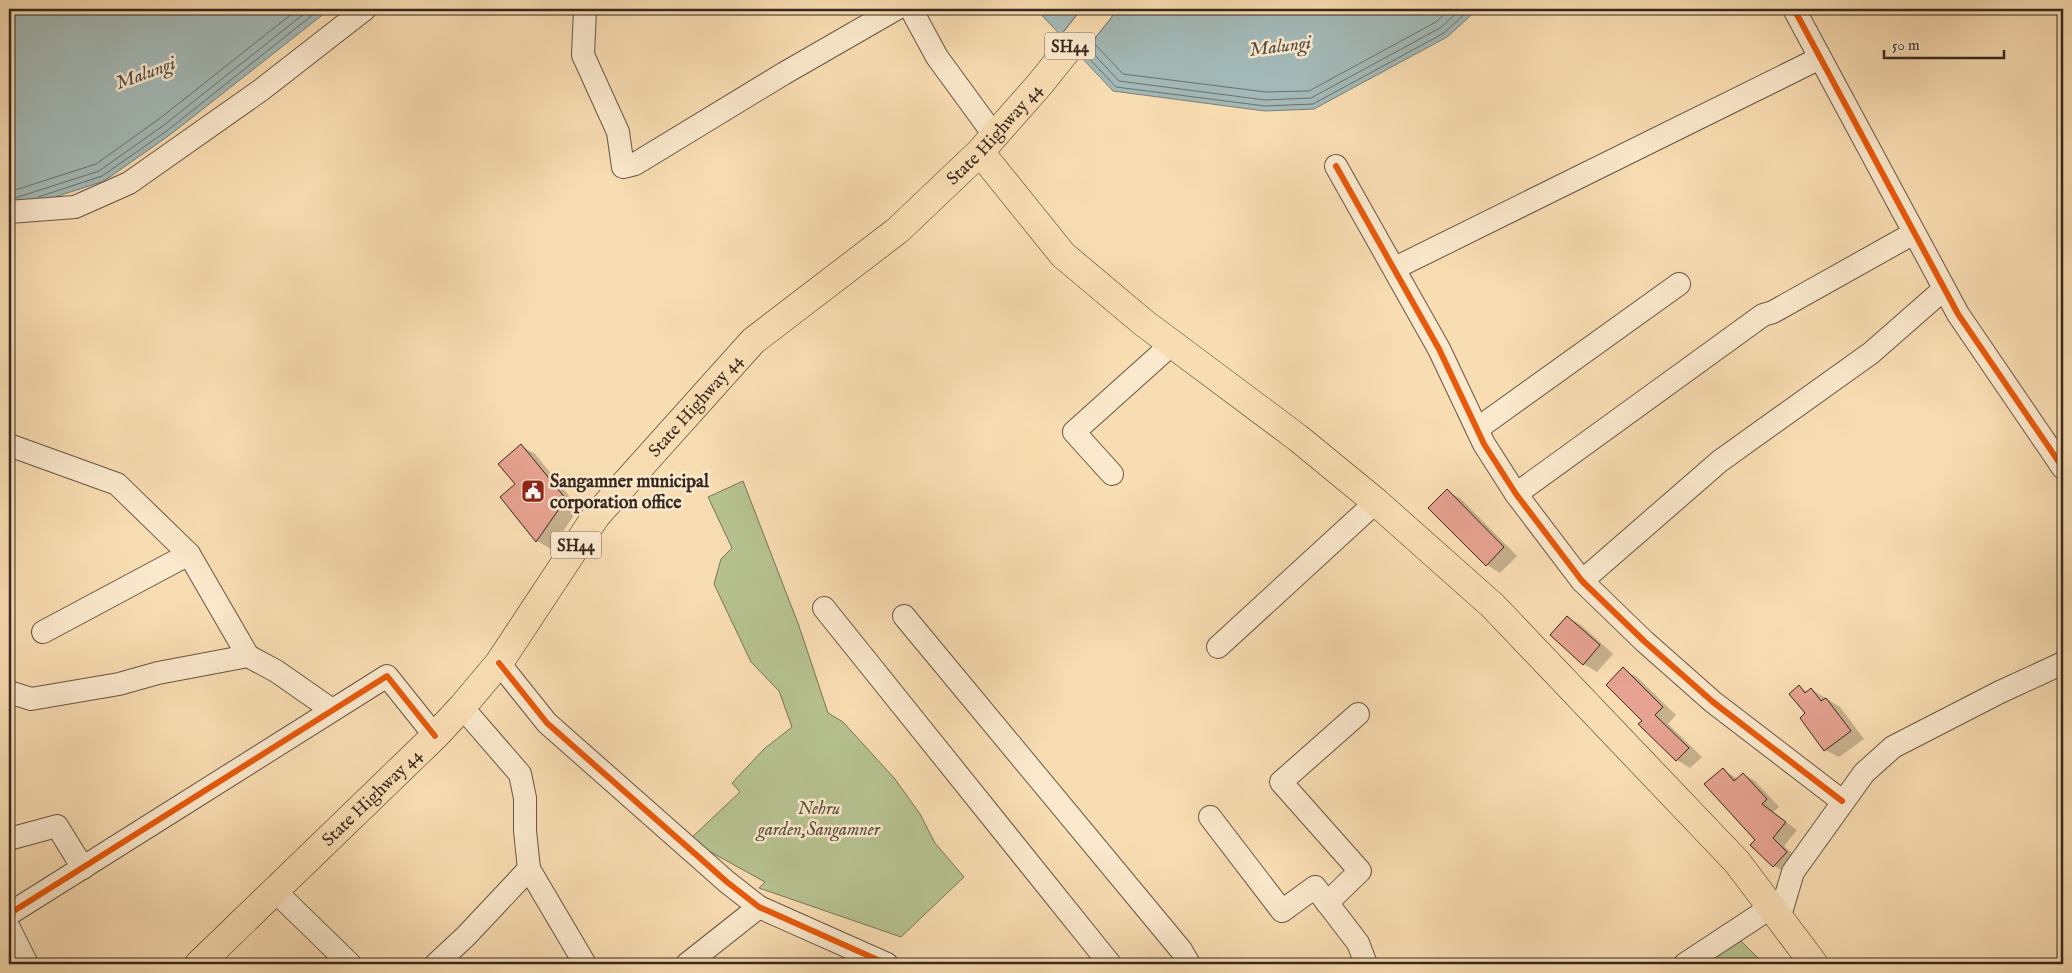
<svg xmlns="http://www.w3.org/2000/svg" width="2072" height="973" viewBox="0 0 2072 973" font-family="'IM FELL English',serif">
	<rect width="100%" height="100%" fill="#f9ddb2"/>
	<filter id="stains"><feTurbulence type="fractalNoise" baseFrequency=".004" numOctaves="4"/><feColorMatrix values="0 0 0 0 .2 0 0 0 0 .09 0 0 0 0 .02 0 0 0 .5 -.17"/></filter>
	<radialGradient id="worn" r=".72"><stop offset=".6" stop-color="#630" stop-opacity="0"/><stop offset="1" stop-color="#630" stop-opacity=".3"/></radialGradient>
	<g fill="#b7c291" stroke="#767558">
		<polygon points="743,481 799,626 828,713 843,722 895,779 920,814 935,843 964,877 901,937 759,888 765,882 689,840 740,792 732,783 764,749 792,727 779,691 751,662 714,584 721,559 732,548 708,497"/>
		<polygon points="1739,939 1764,964 1692,964"/>
	</g>
	<g fill="#a3b9b7" stroke="#777f7a">
		<polygon points="9,9 330,9 171,134 104,181 9,212"/>
		<polygon points="1036,9 1478,9 1447,37 1314,109 1265,111 1113,91"/>
	</g>
	<g fill="#0003">
		<polygon points="521,446 535,454 579,508 551,549 537,541 502,498 516,485"/>
		<polygon points="1447,491 1461,499 1517,556 1500,573 1487,565"/>
		<polygon points="1567,617 1581,625 1613,654 1597,672 1584,664"/>
		<polygon points="1623,669 1637,677 1676,715 1668,724 1702,757 1690,768 1677,760 1640,724 1644,721"/>
		<polygon points="1799,687 1808,692 1811,689 1840,707 1864,739 1839,757 1825,750 1807,714"/>
		<polygon points="1723,770 1738,779 1743,774 1755,781 1779,807 1773,812 1797,830 1784,846 1799,859 1786,873 1774,866 1757,840"/>
	</g>
	<g fill="none" stroke-linecap="round" stroke-linejoin="round">
		<g stroke="#6c706b" stroke-width="1">
			<polyline points="1093,42 1123,74 1266,92 1309,91 1436,22 1450,9"/>
			<polyline points="1088,48 1119,81 1265,100 1311,98 1440,28 1461,9"/>
			<polyline points="1084,53 1116,87 1265,106 1313,104 1444,33 1470,9"/>
			<polyline points="9,192 96,164 159,119 298,9"/>
			<polyline points="38,197 102,176 168,130 320,9"/>
			<polyline points="12,199 99,171 164,125 310,9"/>
		</g>
	</g>
	<g fill="#e6a290" stroke="#36281f">
		<polygon points="521,444 566,499 536,542 500,497 515,484 498,464"/>
		<polygon points="1447,489 1504,547 1486,566 1428,508"/>
		<polygon points="1567,616 1600,645 1583,665 1550,635"/>
		<polygon points="1623,667 1663,707 1655,715 1689,748 1676,761 1638,724 1642,721 1606,685"/>
		<polygon points="1799,685 1805,693 1811,688 1821,701 1826,698 1851,731 1824,751 1800,718 1805,713 1789,694"/>
		<polygon points="1723,768 1734,781 1743,773 1767,799 1762,804 1786,822 1773,838 1787,852 1773,867 1750,845 1755,840 1704,784"/>
	</g>
	<g fill="none" stroke-linecap="round" stroke-linejoin="round">
		<g stroke="#675544" stroke-width="24">
			<g id="minor">
				<polyline points="585,9 583,55 618,132 623,167 635,164 783,74 896,9"/>
				<polyline points="911,9 937,57 994,135"/>
				<polyline points="1794,9 1958,314 2063,468"/>
				<polyline points="1336,166 1439,349 1484,444 1516,494 1582,581 1644,641 1713,702 1842,801"/>
				<polyline points="9,212 75,207 129,183 261,90 365,9"/>
				<polyline points="1395,268 1820,58"/>
				<polyline points="1477,429 1679,284"/>
				<polyline points="9,445 117,484 189,554 248,656"/>
				<polyline points="1112,474 1074,432 1172,344"/>
				<polyline points="1516,494 1763,315 1773,312 1914,233"/>
				<polyline points="1582,581 1720,461 1871,353 1944,289"/>
				<polyline points="824,608 1110,964"/>
				<polyline points="904,616 1181,950 1189,964"/>
				<polyline points="43,632 189,554"/>
				<polyline points="1218,647 1376,502"/>
				<polyline points="499,663 547,723 727,882 759,907 887,964"/>
				<polyline points="9,692 31,699 119,684 158,673 248,656 276,671 332,710"/>
				<polyline points="1210,817 1282,911 1315,887 1358,943 1366,964"/>
				<polyline points="9,839 57,826 83,868"/>
				<polyline points="529,869 585,964"/>
				<polyline points="274,890 350,964"/>
				<polyline points="1327,903 1360,871 1281,782 1358,714"/>
				<polyline points="9,914 387,676 435,736"/>
				<polyline points="1779,919 1793,872 1864,773 1893,747 2000,692 2063,663"/>
				<polyline points="9,928 27,964"/>
				<polyline points="436,964 466,936 529,869 525,831 525,798 520,774 462,707"/>
				<polyline points="687,964 759,907"/>
				<polyline points="1685,964 1770,908"/>
			</g>
		</g>
		<g stroke="#36281f" stroke-width="29">
			<g id="major">
				<polyline points="980,152 1063,255 1144,323 1298,438 1376,502 1493,606 1737,862 1814,964"/>
				<path id="s1" d="M199 964 435 736 462 707 499 663 596 516 753 341 898 230 980 152 1040 84 1100 9"/>
			</g>
		</g>
		<use href="#minor" stroke="#fbe9cd" stroke-width="22"/>
		<use href="#major" stroke="#f9ddb2" stroke-width="28"/>
		<g stroke="#fbe9cd" stroke-width="9">
			<g id="cycleway">
				<polyline points="1794,9 1958,314 2063,468"/>
				<polyline points="1336,166 1439,349 1484,444 1516,494 1582,581 1644,641 1713,702 1842,801"/>
				<polyline points="499,663 547,723 727,882 759,907 887,964"/>
				<polyline points="9,914 387,676 435,736"/>
			</g>
		</g>
		<use href="#cycleway" stroke="#e8590c" stroke-width="6"/>
	</g>
	<defs>
		<g id="civic-square" transform="scale(1.25)"><rect x="-9" y="-9" width="18" height="18" rx="4" fill="#8f2418" stroke="#fbe9cd"/><path d="M-.6-6.5H3V-4.5H.6V-3L4-1V1h2V6H-6V1h2V-1L-.6-3ZM-1.2 2.5V6h2.4V2.5Z" fill="#fff"/></g>
	</defs>
	<g fill-rule="evenodd">
		<use href="#civic-square" x="533" y="491"/>
	</g>
	<g text-anchor="middle" stroke-width="5" stroke-linejoin="round" paint-order="stroke">
		<g fill="#fbe9cd" stroke="#716253" stroke-width="1">
			<rect x="1045" y="32.5" width="50" height="27" rx="4"/>
			<rect x="551" y="531.5" width="50" height="27" rx="4"/>
		</g>
		<g font-size="16" font-weight="bold" fill="#36281f">
			<text x="1070" y="52">SH44</text>
			<text x="576" y="551">SH44</text>
		</g>
		<g font-size="18" fill="#36281f" stroke="#fbe9cd">
			<text dy="6" stroke="none"><textPath href="#s1" startOffset="1155">State Highway 44</textPath></text>
			<text dy="6" stroke="none"><textPath href="#s1" startOffset="750">State Highway 44</textPath></text>
			<text dy="6" stroke="none"><textPath href="#s1" startOffset="240">State Highway 44</textPath></text>
		</g>
		<g font-size="18" font-weight="bold" fill="#36281f" stroke="#fbe9cd" text-anchor="start">
			<text x="550" y="487">Sangamner municipal<tspan x="550" dy="21">corporation office</tspan></text>
		</g>
		<g font-size="18" font-style="italic" fill="#564e3c" stroke="#fbe9cd">
			<text x="819" y="814">Nehru<tspan x="819" dy="21">garden,Sangamner</tspan></text>
		</g>
		<g font-size="19" font-style="italic" fill="#514c45" stroke="#fbe9cd">
			<text transform="translate(1280 45) rotate(-7)" y="7">Malungi</text>
			<text transform="translate(145 72) rotate(-20)" y="7">Malungi</text>
		</g>
	</g>
	<rect width="2072" height="973" fill="none" stroke="#f9ddb2" stroke-width="30"/>
	<rect x="10" y="10" width="2052" height="953" fill="none" stroke="#36281f" stroke-width="2.5"/>
	<rect x="15" y="15" width="2042" height="943" fill="none" stroke="#36281f"/>
	<path d="M1884 50v8h120v-8" fill="none" stroke="#36281f" stroke-width="2.5"/>
	<text x="1892" y="50" font-size="15" fill="#36281f" stroke="#fbe9cd" stroke-width="4" paint-order="stroke">50 m</text>
	<rect width="100%" height="100%" filter="url(#stains)"/>
	<rect width="100%" height="100%" fill="url(#worn)"/>
</svg>
